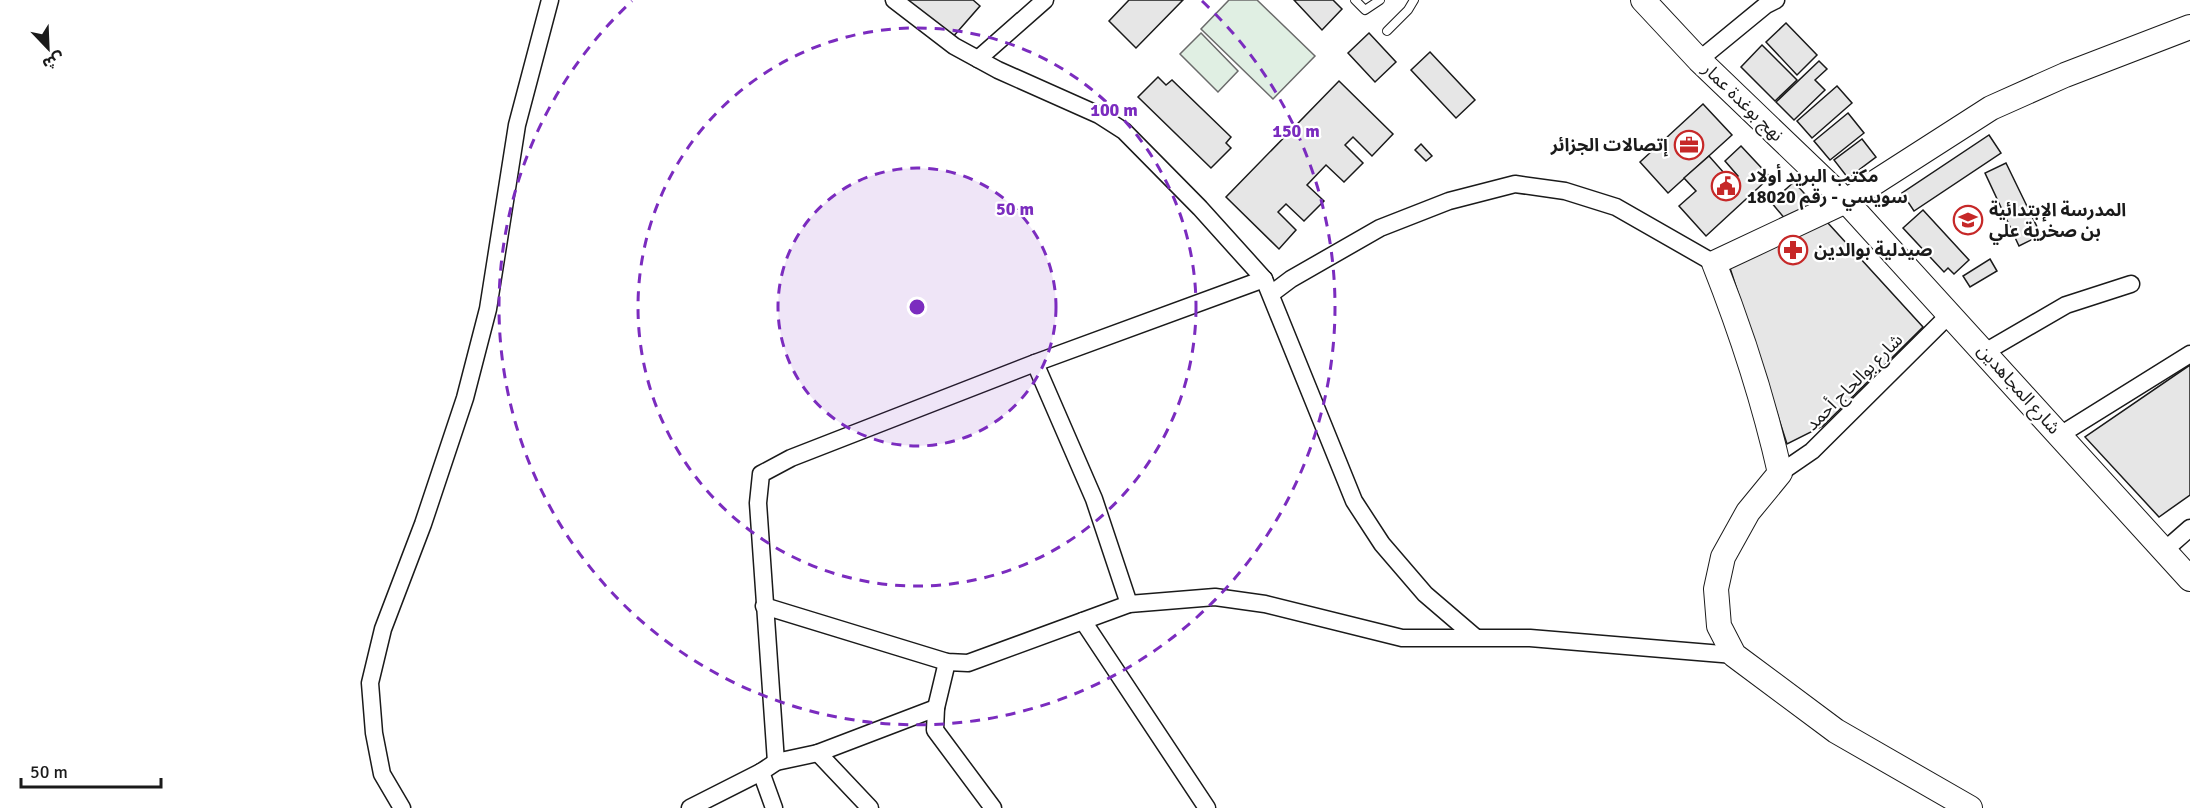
<svg xmlns="http://www.w3.org/2000/svg" width="2190" height="808" viewBox="0 0 2190 808" font-family="Signika,'Noto Sans Arabic',sans-serif">
	<rect width="100%" height="100%" fill="#fff"/>
	<g fill="#e0efe3" stroke="#6a6a6a" stroke-width="1.5">
		<polygon points="1229,0 1257,0 1315,56 1273,99 1201,29"/>
		<polygon points="1201,33 1238,71 1218,92 1180,54"/>
	</g>
	<g fill="#e6e6e6" stroke="#1a1a1a" stroke-width="1.5">
		<polygon points="903,0 973,0 980,6 952,38"/>
		<polygon points="1129,0 1183,0 1136,48 1109,21"/>
		<polygon points="1294,0 1333,0 1342,9 1322,30"/>
		<polygon points="1786,23 1817,55 1797,75 1766,42"/>
		<polygon points="1369,33 1396,62 1375,82 1348,53"/>
		<polygon points="1762,45 1797,80 1775,101 1741,67"/>
		<polygon points="1430,52 1475,100 1456,118 1411,70"/>
		<polygon points="1819,61 1827,69 1815,80 1825,90 1794,120 1776,102"/>
		<polygon points="1158,77 1166,85 1172,80 1231,137 1226,143 1231,148 1211,168 1138,97"/>
		<polygon points="1339,81 1393,134 1372,156 1353,137 1345,145 1363,163 1344,182 1326,165 1307,185 1324,201 1304,221 1286,204 1278,212 1296,230 1279,249 1226,197"/>
		<polygon points="1837,86 1852,103 1812,138 1797,121"/>
		<polygon points="1703,104 1732,135 1668,193 1640,162"/>
		<polygon points="1848,113 1864,133 1830,160 1814,141"/>
		<polygon points="1989,135 2001,153 1914,211 1902,193"/>
		<polygon points="1862,139 1876,157 1848,178 1834,160"/>
		<polygon points="1421,144 1432,156 1426,161 1415,150"/>
		<polygon points="1741,146 1770,177 1706,236 1679,206 1696,191 1684,178 1709,156 1732,182 1738,176 1725,161"/>
		<polygon points="2006,163 2041,235 2019,246 1985,173"/>
		<polygon points="1794,182 1813,203 1786,220 1771,202"/>
		<polygon points="1923,210 1969,260 1954,274 1948,268 1944,272 1903,228"/>
		<polygon points="1827,222 1923,327 1823,426 1787,444 1730,268"/>
		<polygon points="1990,259 1997,271 1970,287 1963,276"/>
		<polygon points="2190,365 2190,495 2159,517 2085,437"/>
	</g>
	<g fill="none" stroke-linecap="round" stroke-linejoin="round">
		<g stroke="#1a1a1a" stroke-width="10">
			<g id="lane">
				<polyline points="1355,0 1365,10 1380,0"/>
				<polyline points="1387,31 1408,10 1414,0"/>
			</g>
		</g>
		<g stroke="#1a1a1a" stroke-width="19">
			<g id="street">
				<polyline points="894,0 954,46 998,70 1099,115 1124,131 1200,208 1264,279 1354,501 1382,544 1425,594 1474,636"/>
				<polyline points="978,59 1045,0"/>
				<polyline points="1699,60 1766,5 1776,0"/>
				<polyline points="1271,294 1291,279 1380,228 1449,201 1515,184 1565,191 1616,207 1714,263"/>
				<polyline points="1985,352 2066,305 2131,284"/>
				<polyline points="1035,363 1094,499 1129,604"/>
				<polyline points="2060,435 2190,354"/>
				<polyline points="1780,473 1812,451 1950,314"/>
				<polyline points="2166,549 2190,528"/>
				<polyline points="764,606 947,662 968,663 1129,604 1215,597 1265,604 1402,638 1530,638 1734,655"/>
				<polyline points="1083,621 1207,808"/>
				<polyline points="947,662 936,708 935,730 993,808"/>
				<polyline points="776,762 758,503 761,474 791,458 1035,363 1264,279"/>
				<polyline points="402,808 382,774 374,733 370,683 383,629 423,524 465,398 488,309 517,125 550,0"/>
				<polyline points="690,808 761,772"/>
				<polyline points="774,808 761,772 776,762 818,753"/>
				<polyline points="870,808 818,753 936,708"/>
			</g>
		</g>
		<g stroke="#1a1a1a" stroke-width="26">
			<g id="secondary">
				<polyline points="1643,0 1699,60 1846,201 2190,579"/>
				<path d="M1970 808 1836 731 1734 655 1719 626 1716 589 1723 557 1748 512 1780 473C1764 402 1741 331 1714 263L1846 201 1991 108 2065 75 2190 27"/>
			</g>
		</g>
		<use href="#lane" stroke="#fff" stroke-width="8"/>
		<use href="#street" stroke="#fff" stroke-width="16"/>
		<use href="#secondary" stroke="#fff" stroke-width="24"/>
	</g>
	<circle cx="917" cy="307" r="139" fill="#7b2cbf" fill-opacity=".12"/>
	<g fill="none" stroke="#7b2cbf" stroke-width="3" stroke-dasharray="10 8">
		<circle cx="917" cy="307" r="139"/>
		<circle cx="917" cy="307" r="279"/>
		<path d="M1202 1A418 418 0 1 1 632 1"/>
	</g>
	<defs>
		<g id="office-ring" transform="scale(1.5)"><circle r="9.5" fill="#fff" stroke="#c62828" stroke-width="1.5"/><path d="M-6-3h4V-5.5h4V-3h4V5H-6ZM-1-4.5V-3h2v-1.5ZM-6 0V1H6V0Z" fill="#c62828"/></g>
		<g id="civic-ring" transform="scale(1.5)"><circle r="9.5" fill="#fff" stroke="#c62828" stroke-width="1.5"/><path d="M-.6-6.5H3V-4.5H.6V-3L4-1V1h2V6H-6V1h2V-1L-.6-3ZM-1.2 2.5V6h2.4V2.5Z" fill="#c62828"/></g>
		<g id="school-ring" transform="scale(1.5)"><circle r="9.5" fill="#fff" stroke="#c62828" stroke-width="1.5"/><path d="M0-5L7-2L0 1L-7-2ZM-4 1L0 2.5L4 1V4Q0 6-4 4Z" fill="#c62828"/></g>
		<g id="pharmacy-ring" transform="scale(1.5)"><circle r="9.5" fill="#fff" stroke="#c62828" stroke-width="1.5"/><path d="M-2-6h4v4h4v4h-4v4h-4v-4h-4v-4h4Z" fill="#c62828"/></g>
	</defs>
	<g fill-rule="evenodd">
		<use href="#office-ring" x="1689" y="145"/>
		<use href="#civic-ring" x="1726" y="186"/>
		<use href="#school-ring" x="1968" y="220"/>
		<use href="#pharmacy-ring" x="1793" y="250"/>
	</g>
	<g text-anchor="middle" stroke-width="4.5" stroke-linejoin="round" paint-order="stroke">
		<g font-size="18" fill="#1a1a1a" stroke="#fff">
			<text transform="translate(1743 102) rotate(44)" y="6">نهج بوغدة عمار</text>
			<text transform="translate(1854 382) rotate(-45)" y="6">شارع بوالحاج أحمد</text>
			<text transform="translate(2019 389) rotate(48)" y="6">شارع المجاهدين</text>
		</g>
		<g font-size="18" font-weight="bold" fill="#1a1a1a" stroke="#fff" text-anchor="start">
			<text x="1668" y="151" text-anchor="end">إتصالات الجزائر</text>
			<text x="1747" y="182">مكتب البريد أولاد<tspan x="1747" dy="21">سويسي - رقم 18020</tspan></text>
			<text x="1989" y="216">المدرسة الإبتدائية<tspan x="1989" dy="21">بن صخرية علي</tspan></text>
			<text x="1814" y="256">صيدلية بوالدين</text>
		</g>
	</g>
	<circle cx="917" cy="307" r="9" fill="#7b2cbf" stroke="#fff" stroke-width="3"/>
	<g font-size="18" text-anchor="middle" font-weight="bold" fill="#7b2cbf" stroke="#fff" stroke-width="4.5" stroke-linejoin="round" paint-order="stroke">
		<text x="1114" y="116">100 m</text>
		<text x="1296" y="137">150 m</text>
		<text x="1015" y="215">50 m</text>
	</g>
	<g transform="translate(48 48) rotate(157)" stroke="#ffffff" stroke-width="4.5" paint-order="stroke">
	<path d="M0-4.5L10 22L0 15L-10 22Z" fill="#1a1a1a"/>
	<text y="-9" font-size="16" font-weight="bold" text-anchor="middle" fill="#1a1a1a">ش</text>
	</g>
	<path d="M21 778v9h140v-9" fill="none" stroke="#1a1a1a" stroke-width="3"/>
	<text x="30" y="778" font-size="18" fill="#1a1a1a" stroke="#ffffff" stroke-width="4.5" paint-order="stroke">50 m</text>
</svg>
